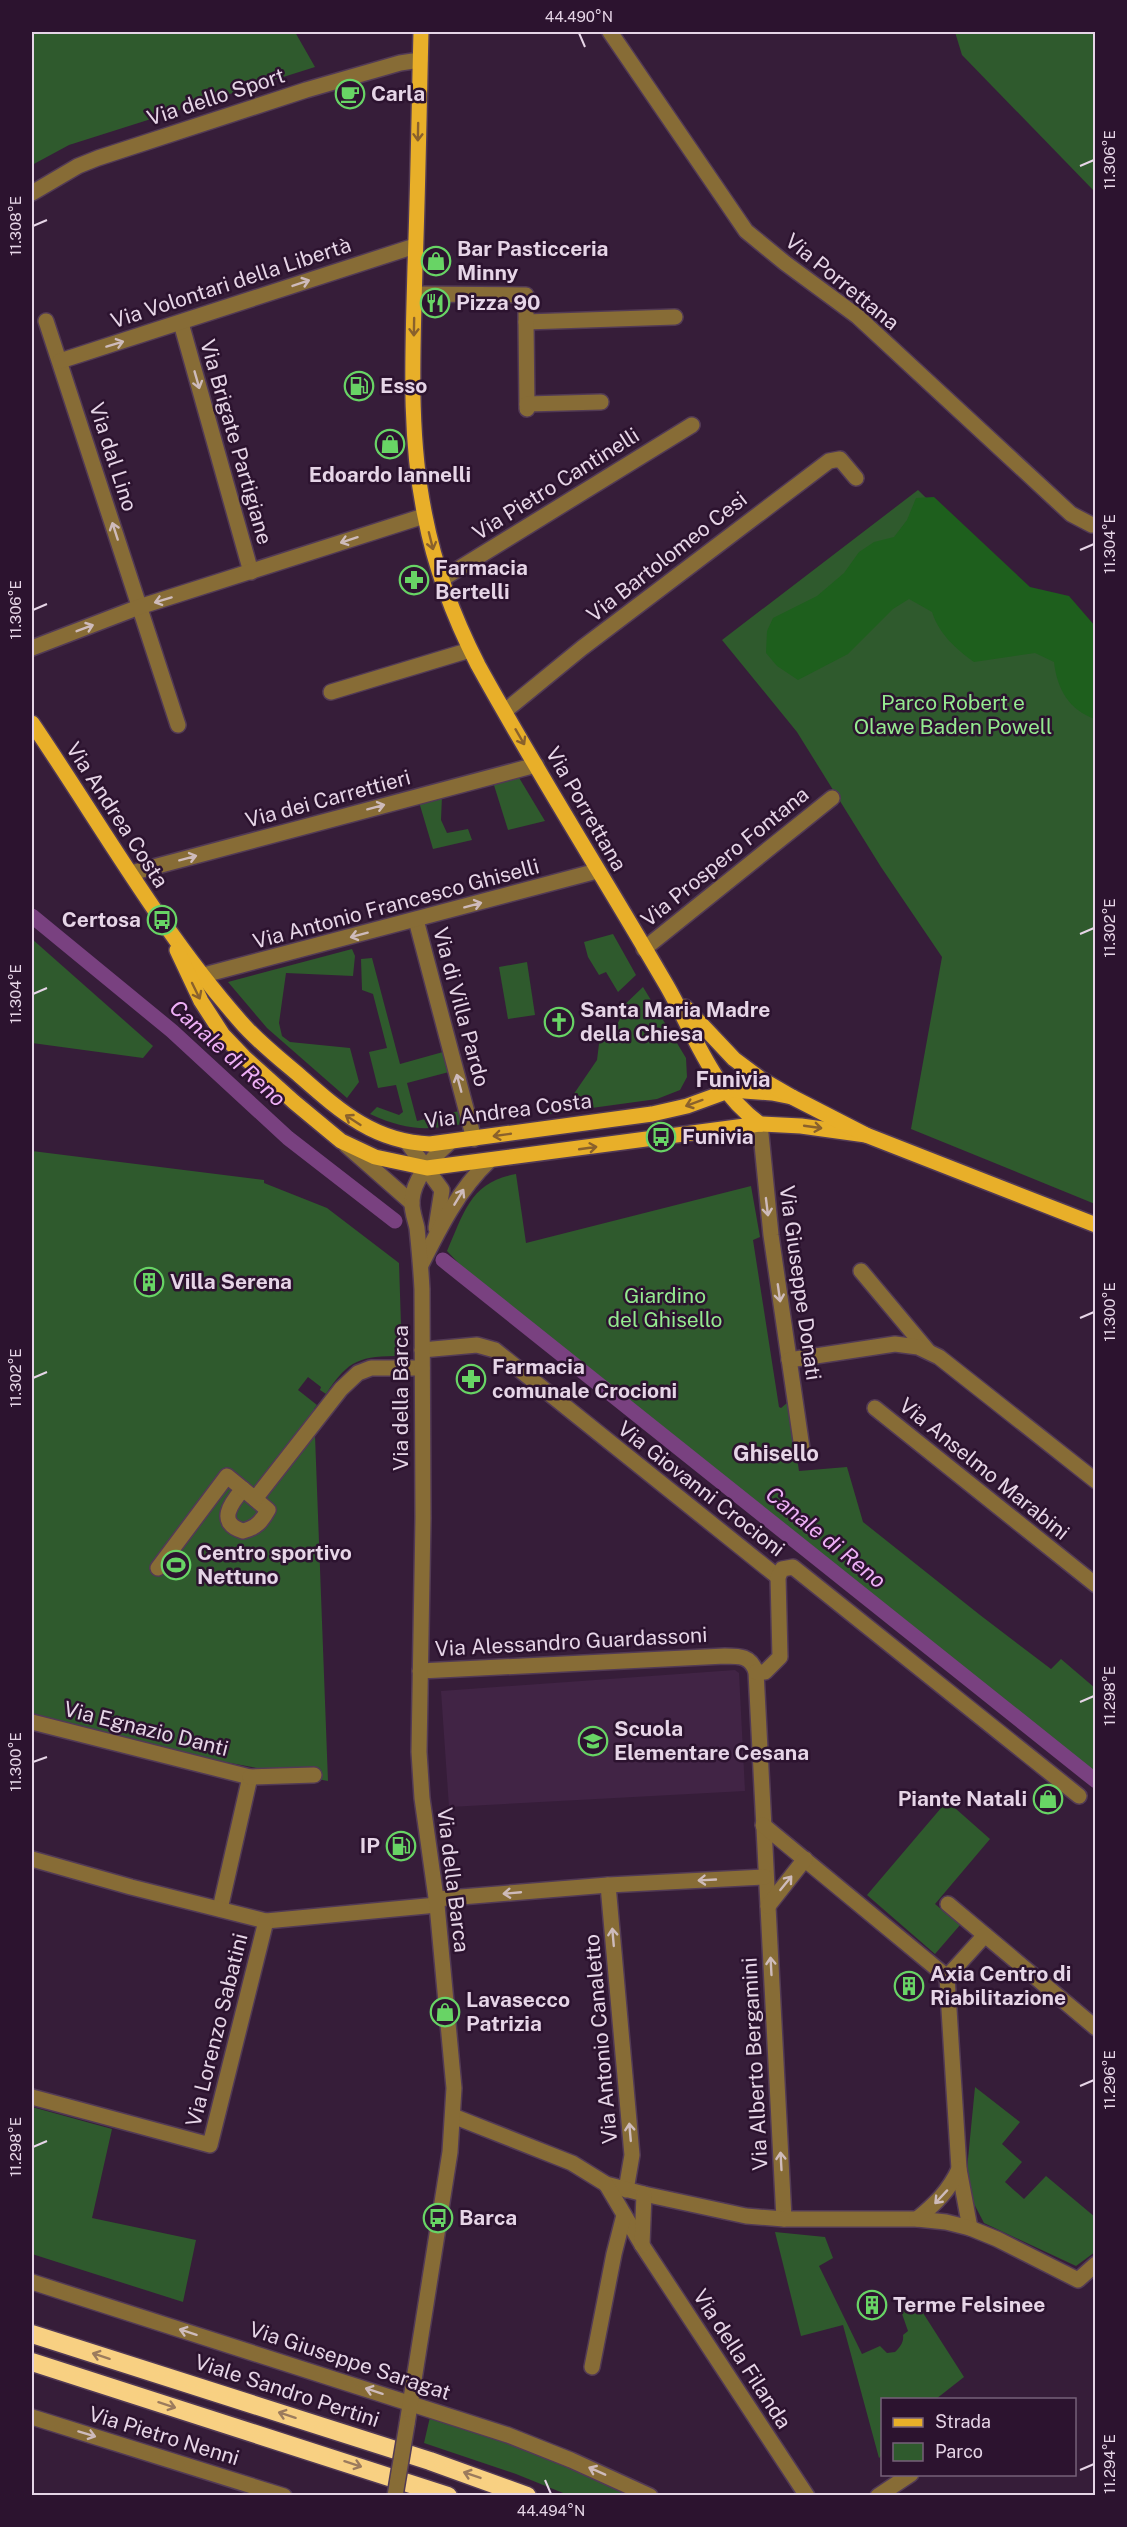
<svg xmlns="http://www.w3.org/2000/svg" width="1127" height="2527" viewBox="0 0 1127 2527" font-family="'Public Sans',sans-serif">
	<rect width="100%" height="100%" fill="#361d39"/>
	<polygon fill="#412445" points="735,1670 739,1673 745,1791 449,1807 441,1691"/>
	<g fill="#2f5a2d">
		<polygon points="32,32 295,32 315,67 69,145 32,165"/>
		<polygon points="955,32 1095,32 1095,192 962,55"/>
		<polygon points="918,490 1019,589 1095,625 1095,1204 911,1129 942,957 881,867 797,732 722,640"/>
		<polygon points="518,776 545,821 508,830 493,782"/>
		<polygon points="442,796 441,820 447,833 468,829 472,840 433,849 419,802"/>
		<polygon points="613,934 636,975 618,992 606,972 599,975 588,957 584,942"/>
		<polygon points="32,939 153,1046 143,1058 32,1043"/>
		<polygon points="352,949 355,956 353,976 286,973 279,1023 282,1036 290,1042 350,1048 359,1082 347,1098 267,1028 228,982"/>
		<path d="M372 958 400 1064 443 1052 449 1072 407 1083 417 1121 459 1111 462 1124C425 1131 405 1130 370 1114L377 1107 399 1115 403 1112 396 1085 378 1088 369 1052 387 1048 373 994 362 990 361 959Z"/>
		<polygon points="527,962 535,1015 508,1019 499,967"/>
		<polygon points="643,987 686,1058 687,1077 680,1090 657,1099 548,1114 549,1111 569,1101 597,1060 600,1036 605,1032 613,1032 620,1019 616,1013"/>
		<path d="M32 1151 264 1180V1183L327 1208 399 1263 402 1356C360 1356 349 1359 326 1394L320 1390 321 1387 308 1377 298 1390 317 1405 314 1409 328 1781 89 1737 32 1722Z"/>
		<path d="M516 1174 526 1243 751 1186 760 1237 753 1240 779 1407 781 1408 787 1403 789 1404 799 1471 847 1467 863 1522 980 1615 1051 1669 1061 1659 1095 1688V1774L661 1431 467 1272 447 1251C464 1213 470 1182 516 1174Z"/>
		<polygon points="947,1801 990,1839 935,1904 960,1925 935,1954 867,1895"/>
		<polygon points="975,2087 1020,2122 1002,2144 1022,2162 1005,2182 1024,2199 1046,2176 1095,2217 1095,2252 1076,2266 984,2223 970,2196 967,2169"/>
		<polygon points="32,2107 112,2129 92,2218 196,2240 183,2302 32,2254"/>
		<path d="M775 2232 825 2237 833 2258 819 2266 862 2354 880 2346 887 2353 895 2352C900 2347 904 2342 903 2335L908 2331 901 2311 902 2300 906 2297 908 2301 916 2302 964 2377 936 2399 882 2400V2455L879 2458 843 2325 801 2336Z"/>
		<polygon points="430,2417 537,2453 636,2495 568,2495 516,2474 424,2443"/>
	</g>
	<path fill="#1e5f1d" d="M934 497 1030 587 1069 596 1095 626V719C1069 710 1057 689 1054 662L1035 653 974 662C956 649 939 634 932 612L909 599 893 609 848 654 798 680 777 666 766 653 767 631 773 618 817 596 844 573 859 552 874 542 894 537 907 520 916 498Z"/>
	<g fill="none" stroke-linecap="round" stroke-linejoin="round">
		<g stroke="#794180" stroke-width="15">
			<polyline points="32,916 172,1031 288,1138 395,1221"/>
			<polyline points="443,1260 1096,1781"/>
		</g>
		<g stroke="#523a55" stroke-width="18">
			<g id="minor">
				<polyline points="610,32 746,231 785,263 857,316 1071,514 1092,525"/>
				<polyline points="32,193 78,166 98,158 306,90 400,63 420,60"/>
				<polyline points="415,294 526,295 526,322 675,317"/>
				<polyline points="46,321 178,725"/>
				<polyline points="526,322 527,409"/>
				<polyline points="181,323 251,572"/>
				<polyline points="60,361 415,246"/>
				<polyline points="527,404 601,402"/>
				<polyline points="442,579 692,425"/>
				<polyline points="32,648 139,607 424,516"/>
				<polyline points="331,692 470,650"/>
				<polyline points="505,711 582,648 829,461 840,459 856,478"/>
				<polyline points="131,873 536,765"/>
				<polyline points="416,920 474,1139"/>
				<polyline points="644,949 832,798"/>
				<polyline points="204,975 597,871"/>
				<polyline points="760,1124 771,1235 802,1448"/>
				<polyline points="407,1142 442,1190 436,1228"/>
				<polyline points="346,1145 412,1203"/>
				<path d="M421 1265C439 1229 459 1189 489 1161"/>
				<polyline points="861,1271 928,1351"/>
				<polyline points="422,1350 477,1345 495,1350 778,1577"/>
				<polyline points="789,1360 895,1344 918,1347 939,1357 1096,1481"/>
				<polyline points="875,1408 1096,1585"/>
				<path d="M243 1489C231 1503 216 1523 243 1531 256 1528 262 1521 268 1510L255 1499"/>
				<polyline points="158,1568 227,1476 255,1499 341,1389 358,1373 371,1368 422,1368"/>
				<path d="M420 1671 725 1656C740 1656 751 1656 756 1672L784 2219"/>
				<polyline points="756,1672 765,1672 780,1657 778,1577 782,1569 793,1567 1079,1796"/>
				<polyline points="32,1722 250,1777 220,1909"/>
				<polyline points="250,1777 314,1775"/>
				<polyline points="763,1825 947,1977 959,2169 970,2228"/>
				<polyline points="32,1859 131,1887 266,1921 437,1905"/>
				<polyline points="608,1885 632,2155 626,2190"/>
				<polyline points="436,1899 608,1885 765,1877"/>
				<polyline points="948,1904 1096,2028"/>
				<polyline points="768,1906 805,1859"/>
				<polyline points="947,1977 985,1935"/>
				<polyline points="32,2097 210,2145 266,1921"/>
				<polyline points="453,2116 572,2163 606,2184 644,2194 746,2216 784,2219 917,2219 946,2222 970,2228 997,2239 1078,2280 1096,2264"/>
				<polyline points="606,2184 642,2245 807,2496"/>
				<path d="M917 2219C935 2204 949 2191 959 2169"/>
				<polyline points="642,2245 644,2194"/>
				<polyline points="32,2282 508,2435 571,2460 650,2496"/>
				<polyline points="592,2367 614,2254 624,2215"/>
				<polyline points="32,2417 284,2496"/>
				<path d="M407 2424 450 2152 454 2088 437 1905 422 1798 419 1752 423 1518 422 1289C421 1269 419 1248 417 1228 415 1219 411 1209 412 1200 414 1177 434 1156 450 1142"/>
				<polyline points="878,2496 911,2474"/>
			</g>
		</g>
		<g stroke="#523a55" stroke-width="18">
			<g id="major">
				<path d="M421 32C419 110 418 189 415 267 413 349 408 435 425 516 435 568 454 618 478 665 538 774 605 879 667 986 695 1035 712 1089 760 1124"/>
				<path d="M32 723C100 823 160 930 240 1021 257 1041 280 1059 300 1076 340 1111 374 1142 430 1144L652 1114 687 1106 731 1090 772 1093 792 1097"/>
				<polyline points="177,950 201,1001 223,1035 244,1057 294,1102 341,1141 375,1157 427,1168 760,1124 801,1126 866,1135"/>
				<polyline points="685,1007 734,1059 761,1079 792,1097 866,1135 1096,1225"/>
			</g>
		</g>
		<g stroke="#523a55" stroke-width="21">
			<g id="highway">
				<polyline points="32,2334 430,2461 527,2496"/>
				<polyline points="32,2362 448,2496"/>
			</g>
		</g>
		<use href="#minor" stroke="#876c36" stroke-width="15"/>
		<use href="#major" stroke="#e8af29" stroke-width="15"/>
		<use href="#highway" stroke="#f8d082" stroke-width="18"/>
		<g stroke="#523a55" stroke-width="18" stroke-linecap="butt">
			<polyline id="minor-bridge" points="395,2496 407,2424"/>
		</g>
		<use href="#minor-bridge" stroke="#876c36" stroke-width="15"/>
	</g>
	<defs><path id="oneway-shaft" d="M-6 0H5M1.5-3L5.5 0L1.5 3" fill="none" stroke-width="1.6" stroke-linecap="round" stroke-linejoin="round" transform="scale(1.5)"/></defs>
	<g stroke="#8a612c">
		<use href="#oneway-shaft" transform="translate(418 132) rotate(91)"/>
		<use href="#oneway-shaft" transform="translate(414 327) rotate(91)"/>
		<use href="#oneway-shaft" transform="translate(431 541) rotate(76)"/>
		<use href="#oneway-shaft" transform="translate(520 737) rotate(60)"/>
		<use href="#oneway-shaft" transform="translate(196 991) rotate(64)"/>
		<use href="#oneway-shaft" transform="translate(694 1103) rotate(160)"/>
		<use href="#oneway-shaft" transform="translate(353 1120) rotate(-147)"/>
		<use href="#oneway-shaft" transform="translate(813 1127) rotate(8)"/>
		<use href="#oneway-shaft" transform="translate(502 1135) rotate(172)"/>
		<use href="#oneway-shaft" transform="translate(588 1148) rotate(-8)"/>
	</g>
	<g stroke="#cebbbb">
		<use href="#oneway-shaft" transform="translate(301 283) rotate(-19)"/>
		<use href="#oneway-shaft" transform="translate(115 344) rotate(-17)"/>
		<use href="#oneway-shaft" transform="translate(197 380) rotate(74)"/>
		<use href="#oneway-shaft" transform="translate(115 531) rotate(-108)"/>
		<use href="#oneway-shaft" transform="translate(349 540) rotate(162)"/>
		<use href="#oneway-shaft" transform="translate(163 600) rotate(163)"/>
		<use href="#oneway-shaft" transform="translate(85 628) rotate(-21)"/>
		<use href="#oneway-shaft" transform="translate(376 807) rotate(-15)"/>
		<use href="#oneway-shaft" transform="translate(188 858) rotate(-15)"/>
		<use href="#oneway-shaft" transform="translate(473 905) rotate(-15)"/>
		<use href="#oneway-shaft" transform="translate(359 935) rotate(165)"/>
		<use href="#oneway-shaft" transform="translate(459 1083) rotate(-105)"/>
		<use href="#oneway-shaft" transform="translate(459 1197) rotate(-59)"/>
		<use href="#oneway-shaft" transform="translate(767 1207) rotate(83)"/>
		<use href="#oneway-shaft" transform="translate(779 1293) rotate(82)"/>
		<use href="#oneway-shaft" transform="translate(707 1880) rotate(177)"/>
		<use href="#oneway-shaft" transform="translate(786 1883) rotate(-51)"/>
		<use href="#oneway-shaft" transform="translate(512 1893) rotate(175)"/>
		<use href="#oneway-shaft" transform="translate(613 1937) rotate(-95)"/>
		<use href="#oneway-shaft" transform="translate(771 1966) rotate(-93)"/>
		<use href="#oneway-shaft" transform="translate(630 2132) rotate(-95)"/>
		<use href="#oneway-shaft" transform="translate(781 2161) rotate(-93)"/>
		<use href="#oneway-shaft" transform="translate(941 2197) rotate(133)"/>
		<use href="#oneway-shaft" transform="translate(188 2332) rotate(-162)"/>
		<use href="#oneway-shaft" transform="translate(374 2391) rotate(-162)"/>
		<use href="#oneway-shaft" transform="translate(87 2434) rotate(17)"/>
		<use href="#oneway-shaft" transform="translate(597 2471) rotate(-156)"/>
	</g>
	<g stroke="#9c7b5d">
		<use href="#oneway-shaft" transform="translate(101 2356) rotate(-162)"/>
		<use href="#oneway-shaft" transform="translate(167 2405) rotate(18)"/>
		<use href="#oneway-shaft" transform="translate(287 2415) rotate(-162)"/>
		<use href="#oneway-shaft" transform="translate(353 2464) rotate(18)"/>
		<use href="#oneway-shaft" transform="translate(472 2475) rotate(-161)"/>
	</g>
	<path fill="none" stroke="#e6d5e7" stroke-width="2" d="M579 33 585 47M1080 166 1094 160M33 226 47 220M1080 550 1094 544M33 610 47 604M1080 934 1094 928M33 994 47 988M1080 1318 1094 1312M33 1378 47 1372M1080 1702 1094 1696M33 1762 47 1757M1080 2086 1094 2080M33 2147 47 2141M1080 2470 1094 2464M545 2480 551 2494"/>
	<defs>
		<g id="cafe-ring" transform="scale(1.5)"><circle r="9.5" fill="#2c132f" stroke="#68d465" stroke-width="1.5"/><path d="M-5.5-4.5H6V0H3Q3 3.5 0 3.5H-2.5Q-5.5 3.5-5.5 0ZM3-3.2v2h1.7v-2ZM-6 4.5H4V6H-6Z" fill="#68d465"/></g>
		<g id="shop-ring" transform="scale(1.5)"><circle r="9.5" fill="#2c132f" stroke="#68d465" stroke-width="1.5"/><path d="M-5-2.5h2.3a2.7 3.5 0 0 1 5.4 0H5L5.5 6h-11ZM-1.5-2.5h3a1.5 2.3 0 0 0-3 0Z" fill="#68d465"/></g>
		<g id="restaurant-ring" transform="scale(1.5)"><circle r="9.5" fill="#2c132f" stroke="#68d465" stroke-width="1.5"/><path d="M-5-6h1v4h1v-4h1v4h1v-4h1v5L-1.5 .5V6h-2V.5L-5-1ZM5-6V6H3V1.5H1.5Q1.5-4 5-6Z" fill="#68d465"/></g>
		<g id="fuel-ring" transform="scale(1.5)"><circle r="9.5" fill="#2c132f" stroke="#68d465" stroke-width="1.5"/><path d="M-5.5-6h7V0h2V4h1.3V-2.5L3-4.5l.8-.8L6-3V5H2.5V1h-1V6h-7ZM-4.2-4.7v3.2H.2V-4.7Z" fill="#68d465"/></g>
		<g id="pharmacy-ring" transform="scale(1.5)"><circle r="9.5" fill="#2c132f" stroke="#68d465" stroke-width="1.5"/><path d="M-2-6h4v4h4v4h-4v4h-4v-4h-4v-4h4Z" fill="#68d465"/></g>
		<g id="bus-ring" transform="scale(1.5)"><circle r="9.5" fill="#2c132f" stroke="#68d465" stroke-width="1.5"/><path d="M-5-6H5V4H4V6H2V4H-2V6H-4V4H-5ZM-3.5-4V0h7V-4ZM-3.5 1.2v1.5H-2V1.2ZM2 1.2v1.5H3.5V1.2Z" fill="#68d465"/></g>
		<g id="church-ring" transform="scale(1.5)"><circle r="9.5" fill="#2c132f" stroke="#68d465" stroke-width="1.5"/><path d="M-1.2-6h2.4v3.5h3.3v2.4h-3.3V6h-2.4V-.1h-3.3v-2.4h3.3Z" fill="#68d465"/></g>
		<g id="building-ring" transform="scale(1.5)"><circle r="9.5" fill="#2c132f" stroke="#68d465" stroke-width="1.5"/><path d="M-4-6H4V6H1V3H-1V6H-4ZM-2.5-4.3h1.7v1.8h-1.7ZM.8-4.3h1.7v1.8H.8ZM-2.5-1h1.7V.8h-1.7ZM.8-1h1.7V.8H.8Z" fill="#68d465"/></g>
		<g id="stadium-ring" transform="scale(1.5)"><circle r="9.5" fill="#2c132f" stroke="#68d465" stroke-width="1.5"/><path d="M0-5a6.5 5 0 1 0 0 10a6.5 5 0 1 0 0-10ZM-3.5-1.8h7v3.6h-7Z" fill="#68d465"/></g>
		<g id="school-ring" transform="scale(1.5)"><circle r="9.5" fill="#2c132f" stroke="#68d465" stroke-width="1.5"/><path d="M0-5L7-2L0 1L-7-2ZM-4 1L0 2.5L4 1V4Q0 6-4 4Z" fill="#68d465"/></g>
	</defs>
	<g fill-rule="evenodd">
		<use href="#cafe-ring" x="350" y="94"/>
		<use href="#shop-ring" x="436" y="261"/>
		<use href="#restaurant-ring" x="435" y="303"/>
		<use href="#fuel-ring" x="359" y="386"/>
		<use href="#shop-ring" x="390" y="444"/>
		<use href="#pharmacy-ring" x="414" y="580"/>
		<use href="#bus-ring" x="162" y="920"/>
		<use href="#church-ring" x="559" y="1022"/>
		<use href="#bus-ring" x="661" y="1137"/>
		<use href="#building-ring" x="149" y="1282"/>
		<use href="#pharmacy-ring" x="471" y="1379"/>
		<use href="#stadium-ring" x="176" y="1565"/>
		<use href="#school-ring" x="593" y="1741"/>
		<use href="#shop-ring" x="1048" y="1799"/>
		<use href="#fuel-ring" x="401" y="1846"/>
		<use href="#building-ring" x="909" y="1986"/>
		<use href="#shop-ring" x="445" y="2012"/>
		<use href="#bus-ring" x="438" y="2218"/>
		<use href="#building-ring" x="872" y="2305"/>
	</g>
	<g text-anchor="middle" stroke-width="5" stroke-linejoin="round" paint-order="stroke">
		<g font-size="21" font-weight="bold" fill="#e6d5e7" stroke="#2c132f" text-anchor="start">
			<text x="371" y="101">Carla</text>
			<text x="457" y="256">Bar Pasticceria<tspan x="457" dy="24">Minny</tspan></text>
			<text x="456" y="310">Pizza 90</text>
			<text x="380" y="393">Esso</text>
			<text x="390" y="482" text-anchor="middle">Edoardo Iannelli</text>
			<text x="435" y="575">Farmacia<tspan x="435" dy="24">Bertelli</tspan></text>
			<text x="141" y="927" text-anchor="end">Certosa</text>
			<text x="580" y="1017">Santa Maria Madre<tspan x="580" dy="24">della Chiesa</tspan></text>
			<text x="682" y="1144">Funivia</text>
			<text x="170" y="1289">Villa Serena</text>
			<text x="492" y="1374">Farmacia<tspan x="492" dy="24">comunale Crocioni</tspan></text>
			<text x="197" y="1560">Centro sportivo<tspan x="197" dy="24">Nettuno</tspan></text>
			<text x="614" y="1736">Scuola<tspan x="614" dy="24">Elementare Cesana</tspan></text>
			<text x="1027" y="1806" text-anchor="end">Piante Natali</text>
			<text x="380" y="1853" text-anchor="end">IP</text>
			<text x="930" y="1981">Axia Centro di<tspan x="930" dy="24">Riabilitazione</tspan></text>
			<text x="466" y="2007">Lavasecco<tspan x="466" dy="24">Patrizia</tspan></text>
			<text x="459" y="2225">Barca</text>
			<text x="893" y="2312">Terme Felsinee</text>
		</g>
		<g font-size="21" fill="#e6d5e7" stroke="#2c132f">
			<text transform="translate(216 97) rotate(-18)" y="7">Via dello Sport</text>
			<text transform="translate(842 282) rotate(39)" y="7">Via Porrettana</text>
			<text transform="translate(231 283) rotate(-18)" y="7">Via Volontari della Libertà</text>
			<text transform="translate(236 442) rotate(74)" y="7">Via Brigate Partigiane</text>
			<text transform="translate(113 457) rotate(72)" y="7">Via dal Lino</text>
			<text transform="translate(556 484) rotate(-32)" y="7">Via Pietro Cantinelli</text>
			<text transform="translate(667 557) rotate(-38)" y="7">Via Bartolomeo Cesi</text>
			<text transform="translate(328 799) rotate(-15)" y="7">Via dei Carrettieri</text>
			<text transform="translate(586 809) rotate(60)" y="7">Via Porrettana</text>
			<text transform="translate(117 815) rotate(57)" y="7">Via Andrea Costa</text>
			<text transform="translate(725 857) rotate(-39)" y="7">Via Prospero Fontana</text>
			<text transform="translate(396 904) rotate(-15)" y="7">Via Antonio Francesco Ghiselli</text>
			<text transform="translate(461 1007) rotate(75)" y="7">Via di Villa Pardo</text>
			<text transform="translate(508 1111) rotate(-7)" y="7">Via Andrea Costa</text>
			<text transform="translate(800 1283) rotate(82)" y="7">Via Giuseppe Donati</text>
			<text transform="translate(401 1398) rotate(-90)" y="7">Via della Barca</text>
			<text transform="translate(984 1469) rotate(39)" y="7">Via Anselmo Marabini</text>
			<text transform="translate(701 1489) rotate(38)" y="7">Via Giovanni Crocioni</text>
			<text transform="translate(571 1642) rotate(-3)" y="7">Via Alessandro Guardassoni</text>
			<text transform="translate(146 1729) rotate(14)" y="7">Via Egnazio Danti</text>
			<text transform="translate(453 1880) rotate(83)" y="7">Via della Barca</text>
			<text transform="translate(217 2030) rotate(-76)" y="7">Via Lorenzo Sabatini</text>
			<text transform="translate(601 2039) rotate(-95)" y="7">Via Antonio Canaletto</text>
			<text transform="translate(755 2064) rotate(-93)" y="7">Via Alberto Bergamini</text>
			<text transform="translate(742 2359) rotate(57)" y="7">Via della Filanda</text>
			<text transform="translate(350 2361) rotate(18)" y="7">Via Giuseppe Saragat</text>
			<text transform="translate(287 2391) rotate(18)" y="7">Viale Sandro Pertini</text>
			<text transform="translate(164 2436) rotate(17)" y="7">Via Pietro Nenni</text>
		</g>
		<g font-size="21" fill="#94ea8f" stroke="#2c132f">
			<text x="953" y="710">Parco Robert e<tspan x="953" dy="24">Olawe Baden Powell</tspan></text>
			<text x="665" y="1303">Giardino<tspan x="665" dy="24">del Ghisello</tspan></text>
		</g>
		<g font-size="22" font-style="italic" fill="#eeaff6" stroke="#2c132f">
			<text transform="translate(228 1053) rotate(42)" y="8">Canale di Reno</text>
			<text transform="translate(826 1537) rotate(39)" y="8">Canale di Reno</text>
		</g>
		<g font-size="22" font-weight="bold" fill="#e6d5e7" stroke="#2c132f">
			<text x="733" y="1087">Funivia</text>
			<text x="776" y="1461">Ghisello</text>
		</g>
	</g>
	<rect width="1127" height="2527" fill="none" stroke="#2c132f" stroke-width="66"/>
	<rect x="881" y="2398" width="195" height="78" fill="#2c132f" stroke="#766179" stroke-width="1.5"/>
	<rect x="893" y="2418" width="30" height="9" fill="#e8af29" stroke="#766179" stroke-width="1.5"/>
	<text x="935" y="2428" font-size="18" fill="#e6d5e7">Strada</text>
	<rect x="893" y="2443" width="30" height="18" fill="#2f5a2d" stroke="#766179" stroke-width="1.5"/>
	<text x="935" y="2458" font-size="18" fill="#e6d5e7">Parco</text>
	<rect x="33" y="33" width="1061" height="2461" fill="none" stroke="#e6d5e7" stroke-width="2"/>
	<g font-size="15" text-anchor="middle" fill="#e6d5e7">
		<text x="579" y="22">44.490°N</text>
		<text transform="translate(1110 160) rotate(-90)" y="5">11.306°E</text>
		<text transform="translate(16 226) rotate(-90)" y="5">11.308°E</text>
		<text transform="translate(1110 544) rotate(-90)" y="5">11.304°E</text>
		<text transform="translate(16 610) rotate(-90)" y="5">11.306°E</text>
		<text transform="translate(1110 928) rotate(-90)" y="5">11.302°E</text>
		<text transform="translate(16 994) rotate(-90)" y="5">11.304°E</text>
		<text transform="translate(1110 1312) rotate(-90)" y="5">11.300°E</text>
		<text transform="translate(16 1378) rotate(-90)" y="5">11.302°E</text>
		<text transform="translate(1110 1696) rotate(-90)" y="5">11.298°E</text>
		<text transform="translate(16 1762) rotate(-90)" y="5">11.300°E</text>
		<text transform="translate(1110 2080) rotate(-90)" y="5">11.296°E</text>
		<text transform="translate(16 2147) rotate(-90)" y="5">11.298°E</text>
		<text transform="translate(1110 2464) rotate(-90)" y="5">11.294°E</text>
		<text x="551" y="2516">44.494°N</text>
	</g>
</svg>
